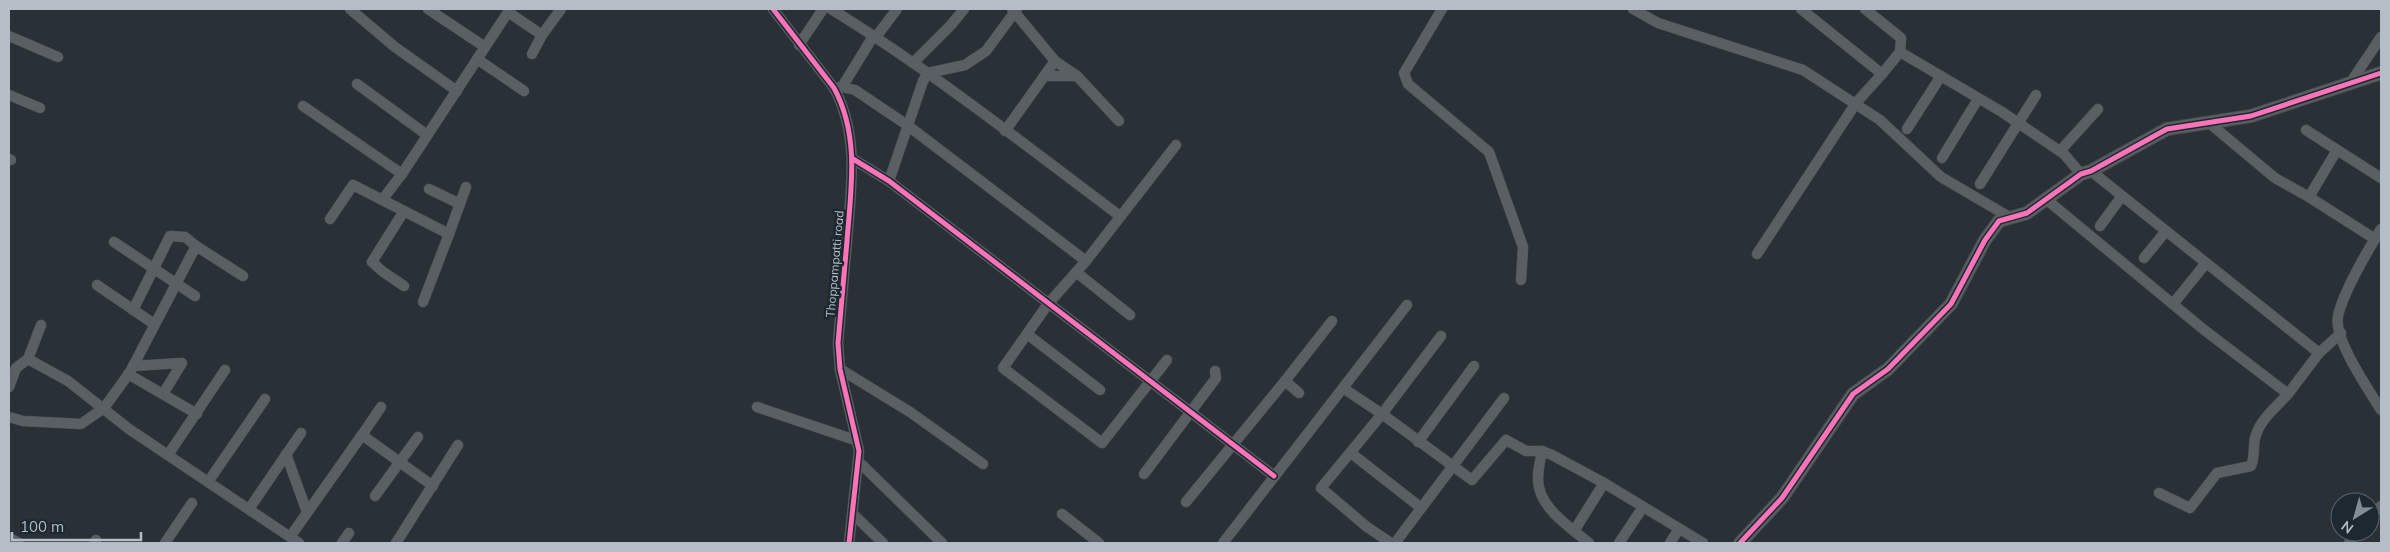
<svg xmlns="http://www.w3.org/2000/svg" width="2390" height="552" viewBox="0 0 2390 552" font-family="Mulish,sans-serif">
	<rect width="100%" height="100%" fill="#2a3136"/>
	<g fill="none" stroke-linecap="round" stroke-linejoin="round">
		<g stroke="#484d51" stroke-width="11">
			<g id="minor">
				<polyline points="350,9 395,47 457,91"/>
				<polyline points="428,9 485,47"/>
				<path d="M773 9 834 88C860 136 851 189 847 241 844 275 841 309 838 343L840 369 859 451 849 543"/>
				<path d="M831 9C932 71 1025 145 1120 216"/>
				<polyline points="1012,9 1055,61 1077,76 1119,121"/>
				<polyline points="1442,9 1404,73 1408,84 1489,152 1523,247 1521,280"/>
				<polyline points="1633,9 1658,23 1803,70 1880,120 1941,177 2011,218"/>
				<polyline points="1801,9 1882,74 1900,52 1901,38 1865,9"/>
				<polyline points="508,12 542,35"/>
				<polyline points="9,36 58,57"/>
				<polyline points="876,37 897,9"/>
				<polyline points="799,45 823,9"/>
				<polyline points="1900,52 2002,112 2064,154 2081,174"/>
				<polyline points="532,54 542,35 561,9"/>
				<polyline points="477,59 524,91"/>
				<polyline points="913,63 951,25 964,9"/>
				<polyline points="1044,76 1077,76"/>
				<polyline points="357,84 427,135"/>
				<polyline points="2349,85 2381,37"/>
				<polyline points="842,87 874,35"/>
				<polyline points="834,88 842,87 855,90 907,125 1086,261"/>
				<polyline points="9,95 40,108"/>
				<polyline points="303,106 402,174"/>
				<polyline points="2208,122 2275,178 2309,197 2375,239"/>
				<polyline points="1907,129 1941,76"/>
				<polyline points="2306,130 2381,178"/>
				<polyline points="1005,131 1055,61"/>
				<polyline points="2060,151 2098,109"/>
				<polyline points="1942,158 1978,99"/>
				<polyline points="9,159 11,160"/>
				<polyline points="853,159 889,181 1274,476"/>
				<polyline points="2091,171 2319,353"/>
				<polyline points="889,181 923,81 928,73 965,65 986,51 1017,9"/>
				<polyline points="1980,184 2036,95"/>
				<polyline points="429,189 460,204"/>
				<polyline points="2309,197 2337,150"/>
				<polyline points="382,200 402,174 510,9"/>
				<path d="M2047 200 2203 329 2288 394C2278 405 2260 420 2256 435 2252 445 2256 455 2251 466L2217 473 2190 508 2159 493"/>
				<polyline points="330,219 353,185 449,234 423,302"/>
				<polyline points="2100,226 2122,196"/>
				<path d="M2381 229C2368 250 2343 293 2338 316 2333 339 2369 390 2381 410"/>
				<polyline points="449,234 466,187"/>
				<polyline points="114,242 195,296"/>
				<polyline points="1757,254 1856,103 1882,74"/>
				<polyline points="2144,258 2166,231"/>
				<polyline points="1076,272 1130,315"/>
				<polyline points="97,285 154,324"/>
				<polyline points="404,286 382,271 372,262 404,211"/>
				<polyline points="2173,304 2206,263"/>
				<polyline points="133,310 170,236 185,237 196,246"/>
				<polyline points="1027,334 1100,390"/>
				<polyline points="28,359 41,325"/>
				<polyline points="1167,360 1102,443 1003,368 1048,304 1086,261 1176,145"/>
				<polyline points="133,366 182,363 163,394"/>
				<polyline points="840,369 910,412 983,464"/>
				<polyline points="128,374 197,414"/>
				<polyline points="1285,381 1299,393"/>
				<polyline points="9,387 16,368 28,359 68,381 129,429 299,543"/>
				<polyline points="1343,388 1382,414 1472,480 1506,440 1526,451 1542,451 1552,455 1604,483 1703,543"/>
				<polyline points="2288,394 2319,353 2341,333"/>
				<polyline points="757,407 855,440"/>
				<polyline points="9,417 23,421 81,424 104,408 130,372 196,246 243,276"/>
				<polyline points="362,435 381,407"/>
				<polyline points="1418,442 1474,366"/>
				<path d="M1542 451C1540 463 1536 475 1539 487 1543 510 1572 529 1589 543"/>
				<polyline points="1351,453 1420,507"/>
				<polyline points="286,454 307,512"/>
				<polyline points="168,455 225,370"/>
				<polyline points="858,461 942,543"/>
				<polyline points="1144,474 1216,378 1215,371"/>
				<polyline points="208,482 265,399"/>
				<polyline points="375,496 418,437"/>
				<polyline points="1186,502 1285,381 1332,321"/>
				<polyline points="249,509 301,433"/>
				<polyline points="853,514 883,543"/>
				<polyline points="1062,514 1099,543"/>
				<polyline points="2370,517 2381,506"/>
				<polyline points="1574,531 1604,483"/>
				<polyline points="290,537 362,435 433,486"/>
				<polyline points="9,538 19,543"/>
				<polyline points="94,543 96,540"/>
				<polyline points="165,543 192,503"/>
				<polyline points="342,543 349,533"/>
				<polyline points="396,543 458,445"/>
				<polyline points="1223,543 1407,305"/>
				<polyline points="1391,543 1367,527 1321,488 1382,414 1441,336"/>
				<polyline points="1395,543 1504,398"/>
				<polyline points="1619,543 1643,507"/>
				<polyline points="1670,543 1679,529"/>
				<polyline points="2349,543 2358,532"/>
			</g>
		</g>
		<g stroke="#484d51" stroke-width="14">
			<polyline id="tertiary" points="1740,543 1782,498 1853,394 1888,369 1951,304 1985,240 1999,221 2027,213 2081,174 2091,171 2167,129 2251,116 2381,73"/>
		</g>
		<use href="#minor" stroke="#5a5f64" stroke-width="10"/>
		<use href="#tertiary" stroke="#5a5f64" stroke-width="12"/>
		<g stroke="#1e2830" stroke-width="8">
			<g id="cycleway">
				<path d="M773 9 834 88C860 136 851 189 847 241 844 275 841 309 838 343L840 369 859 451 849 543"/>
				<polyline points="853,159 889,181 1274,476"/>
				<polyline points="1740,543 1782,498 1853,394 1888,369 1951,304 1985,240 1999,221 2027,213 2081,174 2091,171 2167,129 2251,116 2381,73"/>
			</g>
		</g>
		<use href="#cycleway" stroke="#fb73b8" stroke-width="5"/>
	</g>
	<g text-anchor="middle" stroke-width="5" stroke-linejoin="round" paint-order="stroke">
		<g font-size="12" fill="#b5bec7" stroke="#1e2830">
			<text transform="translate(835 264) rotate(-85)" y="4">Thoppampatti road</text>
		</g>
	</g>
	<rect width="2390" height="552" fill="none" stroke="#b5bec7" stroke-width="20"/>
	<g transform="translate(2355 517) rotate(217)"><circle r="24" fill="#1e2830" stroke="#5a646c"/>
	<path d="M0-4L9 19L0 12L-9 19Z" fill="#848d94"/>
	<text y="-8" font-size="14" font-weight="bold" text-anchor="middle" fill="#b5bec7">N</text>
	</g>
	<path d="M12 532v8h129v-8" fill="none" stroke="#b5bec7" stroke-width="2.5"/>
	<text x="20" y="532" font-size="15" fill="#b5bec7" stroke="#1e2830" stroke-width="4" paint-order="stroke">100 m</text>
</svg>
